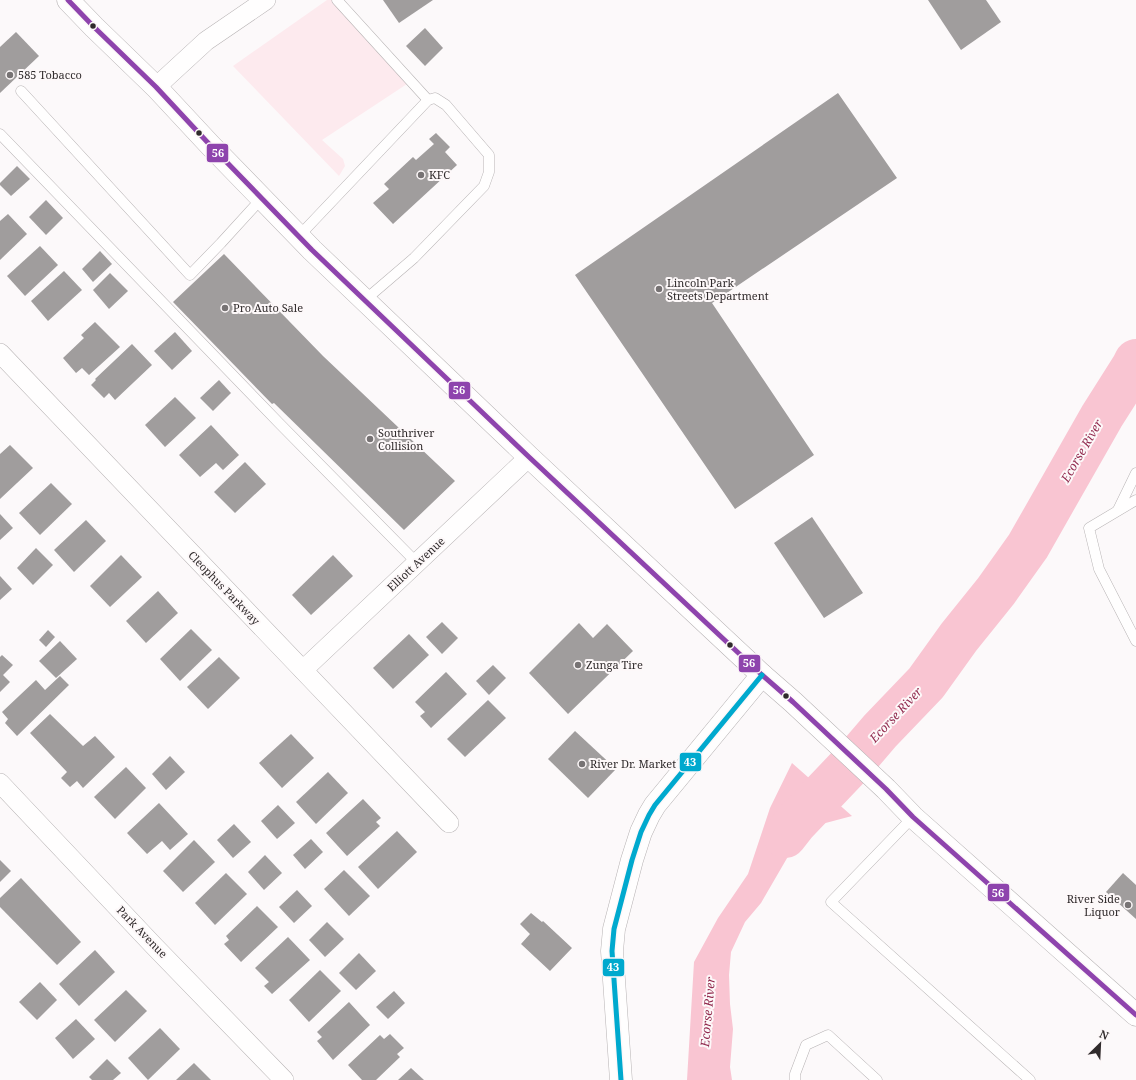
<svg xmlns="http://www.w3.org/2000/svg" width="1136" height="1080" viewBox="0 0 1136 1080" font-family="'Noto Serif',serif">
	<rect width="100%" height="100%" fill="#fcf9fa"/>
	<polygon fill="#fdeaee" points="327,0 333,0 410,82 322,140 343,159 345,166 339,176 233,66"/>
	<polygon fill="#f9c5d2" points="792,763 852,816 818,825 790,853 761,903 745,922 731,952 729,975 730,1004 733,1029 730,1067 732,1080 687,1080 694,962 718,918 748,874 770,808"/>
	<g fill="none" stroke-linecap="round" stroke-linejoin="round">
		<polyline stroke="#f9c5d2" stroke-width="44" points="785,836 796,822 856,759 880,731 926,683 959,637 996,591 1028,546 1102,416 1133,367 1136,361"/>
	</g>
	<g fill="#a09d9d">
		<polygon points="383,0 433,0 399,23"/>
		<polygon points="928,0 986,0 1001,22 961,50"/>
		<polygon points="425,28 443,48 425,66 406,46"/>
		<polygon points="16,32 39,56 0,93 0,47"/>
		<polygon points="838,93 897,178 712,303 814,455 735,509 575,275"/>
		<polygon points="436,133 450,147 445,152 457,165 393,224 373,203 389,189 384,184 413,157 416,160 434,144 429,139"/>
		<polygon points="17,166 30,179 11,196 0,185 0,183"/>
		<polygon points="46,200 63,218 46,235 29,217"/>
		<polygon points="8,214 27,234 0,260 0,221"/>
		<polygon points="40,246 58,265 25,296 7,276"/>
		<polygon points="100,251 112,264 93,282 82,269"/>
		<polygon points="224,254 323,356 455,481 404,530 274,403 272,404 173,302"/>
		<polygon points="64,271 82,290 48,321 31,301"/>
		<polygon points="110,273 128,291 109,309 93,290"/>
		<polygon points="95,322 120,347 89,375 82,368 76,373 63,358 84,338 81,335"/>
		<polygon points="175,332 192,351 172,370 154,351"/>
		<polygon points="132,344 152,365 115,400 109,393 104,398 91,385 96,380 95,379"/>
		<polygon points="219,380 231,393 213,411 200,398"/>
		<polygon points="175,397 196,418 165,447 145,425"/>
		<polygon points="211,425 239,455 223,470 216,463 200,477 179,455"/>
		<polygon points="10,445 33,468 0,499 0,454"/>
		<polygon points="245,462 266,484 235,513 214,492"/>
		<polygon points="51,483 72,504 40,535 19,513"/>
		<polygon points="0,514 13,528 0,540"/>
		<polygon points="812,517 863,593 824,618 774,543"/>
		<polygon points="86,520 106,541 74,572 54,550"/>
		<polygon points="36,548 53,565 33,585 17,568"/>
		<polygon points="121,555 142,577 110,607 90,586"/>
		<polygon points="333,555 353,576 311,615 292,595"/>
		<polygon points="0,576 12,589 0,600"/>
		<polygon points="158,591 178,613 146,643 126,621"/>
		<polygon points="442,622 458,638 442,654 426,637"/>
		<polygon points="579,623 593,638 607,624 633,651 568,714 529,673"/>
		<polygon points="191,629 212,650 180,681 160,659"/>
		<polygon points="48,630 55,637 46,647 39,640"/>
		<polygon points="409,634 429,655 393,689 373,668"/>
		<polygon points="60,641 77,659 56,678 39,661"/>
		<polygon points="2,655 13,665 3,675 10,682 0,692 0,657"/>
		<polygon points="219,657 240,678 208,709 187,687"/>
		<polygon points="493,665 506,678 489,695 476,681"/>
		<polygon points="446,672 467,694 431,728 420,716 425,712 415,702"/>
		<polygon points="60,676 69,685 17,736 5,723 8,719 2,712 36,680 45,690"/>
		<polygon points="488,700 506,718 465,757 447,739"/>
		<polygon points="50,714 83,746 95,736 115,757 83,788 77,781 70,787 61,778 67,772 30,733"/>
		<polygon points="575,731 616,769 588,798 548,759"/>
		<polygon points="291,734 314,758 282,788 259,763"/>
		<polygon points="170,756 185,772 166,790 152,774"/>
		<polygon points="126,767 146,788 115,819 94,797"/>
		<polygon points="328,772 348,793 316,824 296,802"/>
		<polygon points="363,799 381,818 376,822 380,826 347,856 326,833"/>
		<polygon points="159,803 188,834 170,850 162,841 147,854 127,833"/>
		<polygon points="278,805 295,823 277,839 261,821"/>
		<polygon points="234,824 251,842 233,858 217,840"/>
		<polygon points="397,831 417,852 378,889 358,867"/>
		<polygon points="311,839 323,852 305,869 293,855"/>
		<polygon points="194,840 215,862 183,892 163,871"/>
		<polygon points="265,855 282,873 264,890 248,872"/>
		<polygon points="0,860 11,871 0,882"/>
		<polygon points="344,870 370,896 349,916 324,889"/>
		<polygon points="226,873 247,894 215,925 195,903"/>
		<polygon points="1123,873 1136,885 1136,919 1106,892"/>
		<polygon points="21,878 81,942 57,965 0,907 0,898"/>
		<polygon points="297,890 312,906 294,923 279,907"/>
		<polygon points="257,906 278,927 241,962 224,944 229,940 226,936"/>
		<polygon points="531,913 542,922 543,921 572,948 550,971 521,944 530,934 520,924"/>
		<polygon points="327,922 344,939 325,957 309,940"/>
		<polygon points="288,937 310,960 272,994 264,986 269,982 255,968"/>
		<polygon points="95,950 115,972 79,1006 59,984"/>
		<polygon points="359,953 376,971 356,990 339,973"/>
		<polygon points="320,970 341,991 309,1022 289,1000"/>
		<polygon points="40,982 57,1000 37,1020 19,1002"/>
		<polygon points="126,990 147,1011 115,1042 94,1020"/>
		<polygon points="394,991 405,1003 388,1019 376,1007"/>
		<polygon points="349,1002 370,1025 333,1060 317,1041 322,1037 317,1032"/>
		<polygon points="76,1019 95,1039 73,1059 55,1038"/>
		<polygon points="160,1028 180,1049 148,1080 128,1058"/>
		<polygon points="390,1034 404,1048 397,1054 400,1057 376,1080 362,1080 348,1065 380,1035 384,1039"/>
		<polygon points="107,1059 121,1073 113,1080 92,1080 89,1077"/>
		<polygon points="194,1063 211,1080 176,1080"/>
		<polygon points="411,1068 424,1080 398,1080"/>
	</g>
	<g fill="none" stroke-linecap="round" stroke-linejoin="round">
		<g stroke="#b7b3b4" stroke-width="11">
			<g id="lane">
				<polyline points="337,0 428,100"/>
				<polyline points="21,91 190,275 221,243 262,198"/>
				<polyline points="0,134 279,423 417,563"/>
				<polyline points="299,236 428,100 435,98 446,105 489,155 489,172 484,186 414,258 365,300"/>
				<polyline points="1136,500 1089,528 1099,569 1136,641"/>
				<polyline points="1118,510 1136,473"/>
				<polyline points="913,817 831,902 1030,1080"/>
				<polyline points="795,1080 795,1074 806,1045 828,1035 877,1080"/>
			</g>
		</g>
		<g stroke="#b7b3b4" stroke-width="20">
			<g id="street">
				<polyline points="156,87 206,41 266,0"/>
				<polyline points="0,353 449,823"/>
				<polyline points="303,670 529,457"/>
				<polyline points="0,783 154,946 284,1080"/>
			</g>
		</g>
		<g stroke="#b7b3b4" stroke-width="23">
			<g id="secondary">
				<polyline points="68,0 94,27 156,87 210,145 312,250 529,457 762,675 793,702 886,789 913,817 1136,1015"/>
				<polyline points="621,1080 612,951 614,929 632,860 641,832 649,815 655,805 762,675"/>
			</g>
		</g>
		<use href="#lane" stroke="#fffefe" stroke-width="10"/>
		<use href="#street" stroke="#fffefe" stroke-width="19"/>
		<use href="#secondary" stroke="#fffefe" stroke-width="22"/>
		<g stroke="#fdf8f9" stroke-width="8">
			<polyline id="bus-1" points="68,0 94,27 156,87 210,145 312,250 529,457 762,675 793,702 886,789 913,817 1136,1015"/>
		</g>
		<g stroke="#fdf8f9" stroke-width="8">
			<polyline id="bus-2" points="621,1080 612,951 614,929 632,860 641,832 649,815 655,805 762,675"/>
		</g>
		<use href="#bus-1" stroke="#8e44ad" stroke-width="5"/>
		<use href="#bus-2" stroke="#00a9ce" stroke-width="5"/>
	</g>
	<g fill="#302b2c" stroke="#fdf8f9" stroke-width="1.5">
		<circle cx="93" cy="26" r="3.5"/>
		<circle cx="199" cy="133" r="3.5"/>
		<circle cx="730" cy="645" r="3.5"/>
		<circle cx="786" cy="696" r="3.5"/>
	</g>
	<g fill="#777374" stroke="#fdf8f9" stroke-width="1.5">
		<circle cx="10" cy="75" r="4"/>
		<circle cx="421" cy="175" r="4"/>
		<circle cx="659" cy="289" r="4"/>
		<circle cx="225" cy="308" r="4"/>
		<circle cx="370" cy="439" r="4"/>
		<circle cx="578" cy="665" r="4"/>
		<circle cx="582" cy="764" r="4"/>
		<circle cx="1128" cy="905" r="4"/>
	</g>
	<g text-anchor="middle" stroke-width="4" stroke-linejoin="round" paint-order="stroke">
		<g font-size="11" fill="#302b2c" stroke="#fdf8f9" text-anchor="start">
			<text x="18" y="79">585 Tobacco</text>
			<text x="429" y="179">KFC</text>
			<text x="667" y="287">Lincoln Park<tspan x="667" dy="13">Streets Department</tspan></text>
			<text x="233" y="312">Pro Auto Sale</text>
			<text x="378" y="437">Southriver<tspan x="378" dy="13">Collision</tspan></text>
			<text x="586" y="669">Zunga Tire</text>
			<text x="590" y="768">River Dr. Market</text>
			<text x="1120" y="903" text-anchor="end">River Side<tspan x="1120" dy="13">Liquor</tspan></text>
		</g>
		<g font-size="11" fill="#302b2c" stroke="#fdf8f9">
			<text transform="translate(416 564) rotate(-43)" y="4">Elliott Avenue</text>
			<text transform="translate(224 588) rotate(46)" y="4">Cleophus Parkway</text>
			<text transform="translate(142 932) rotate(46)" y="4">Park Avenue</text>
		</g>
		<g font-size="12" font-style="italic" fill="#912a4e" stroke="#fdf8f9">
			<text transform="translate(1082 451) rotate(-60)" y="4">Ecorse River</text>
			<text transform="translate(896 715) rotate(-47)" y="4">Ecorse River</text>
			<text transform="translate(708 1012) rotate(-85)" y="4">Ecorse River</text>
		</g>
	</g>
	<g stroke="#fdf8f9" stroke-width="1.5">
		<rect x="206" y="143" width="23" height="20" rx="4" fill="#8e44ad"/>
		<rect x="448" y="381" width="23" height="19" rx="4" fill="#8e44ad"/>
		<rect x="738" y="654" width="23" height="19" rx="4" fill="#8e44ad"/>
		<rect x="679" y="752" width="23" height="20" rx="4" fill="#00a9ce"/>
		<rect x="987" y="883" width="23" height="19" rx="4" fill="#8e44ad"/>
		<rect x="602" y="958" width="23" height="19" rx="4" fill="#00a9ce"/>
	</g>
	<g font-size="11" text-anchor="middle" font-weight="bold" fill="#fff">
		<text x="218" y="157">56</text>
		<text x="459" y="394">56</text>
		<text x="749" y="667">56</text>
		<text x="690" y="766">43</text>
		<text x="998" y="897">56</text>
		<text x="613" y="971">43</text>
	</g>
	<g transform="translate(1100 1044) rotate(24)" stroke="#fdf8f9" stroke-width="3" paint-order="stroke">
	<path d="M0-3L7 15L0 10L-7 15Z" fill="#302b2c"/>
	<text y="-6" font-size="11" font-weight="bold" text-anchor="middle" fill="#302b2c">N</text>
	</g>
</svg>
